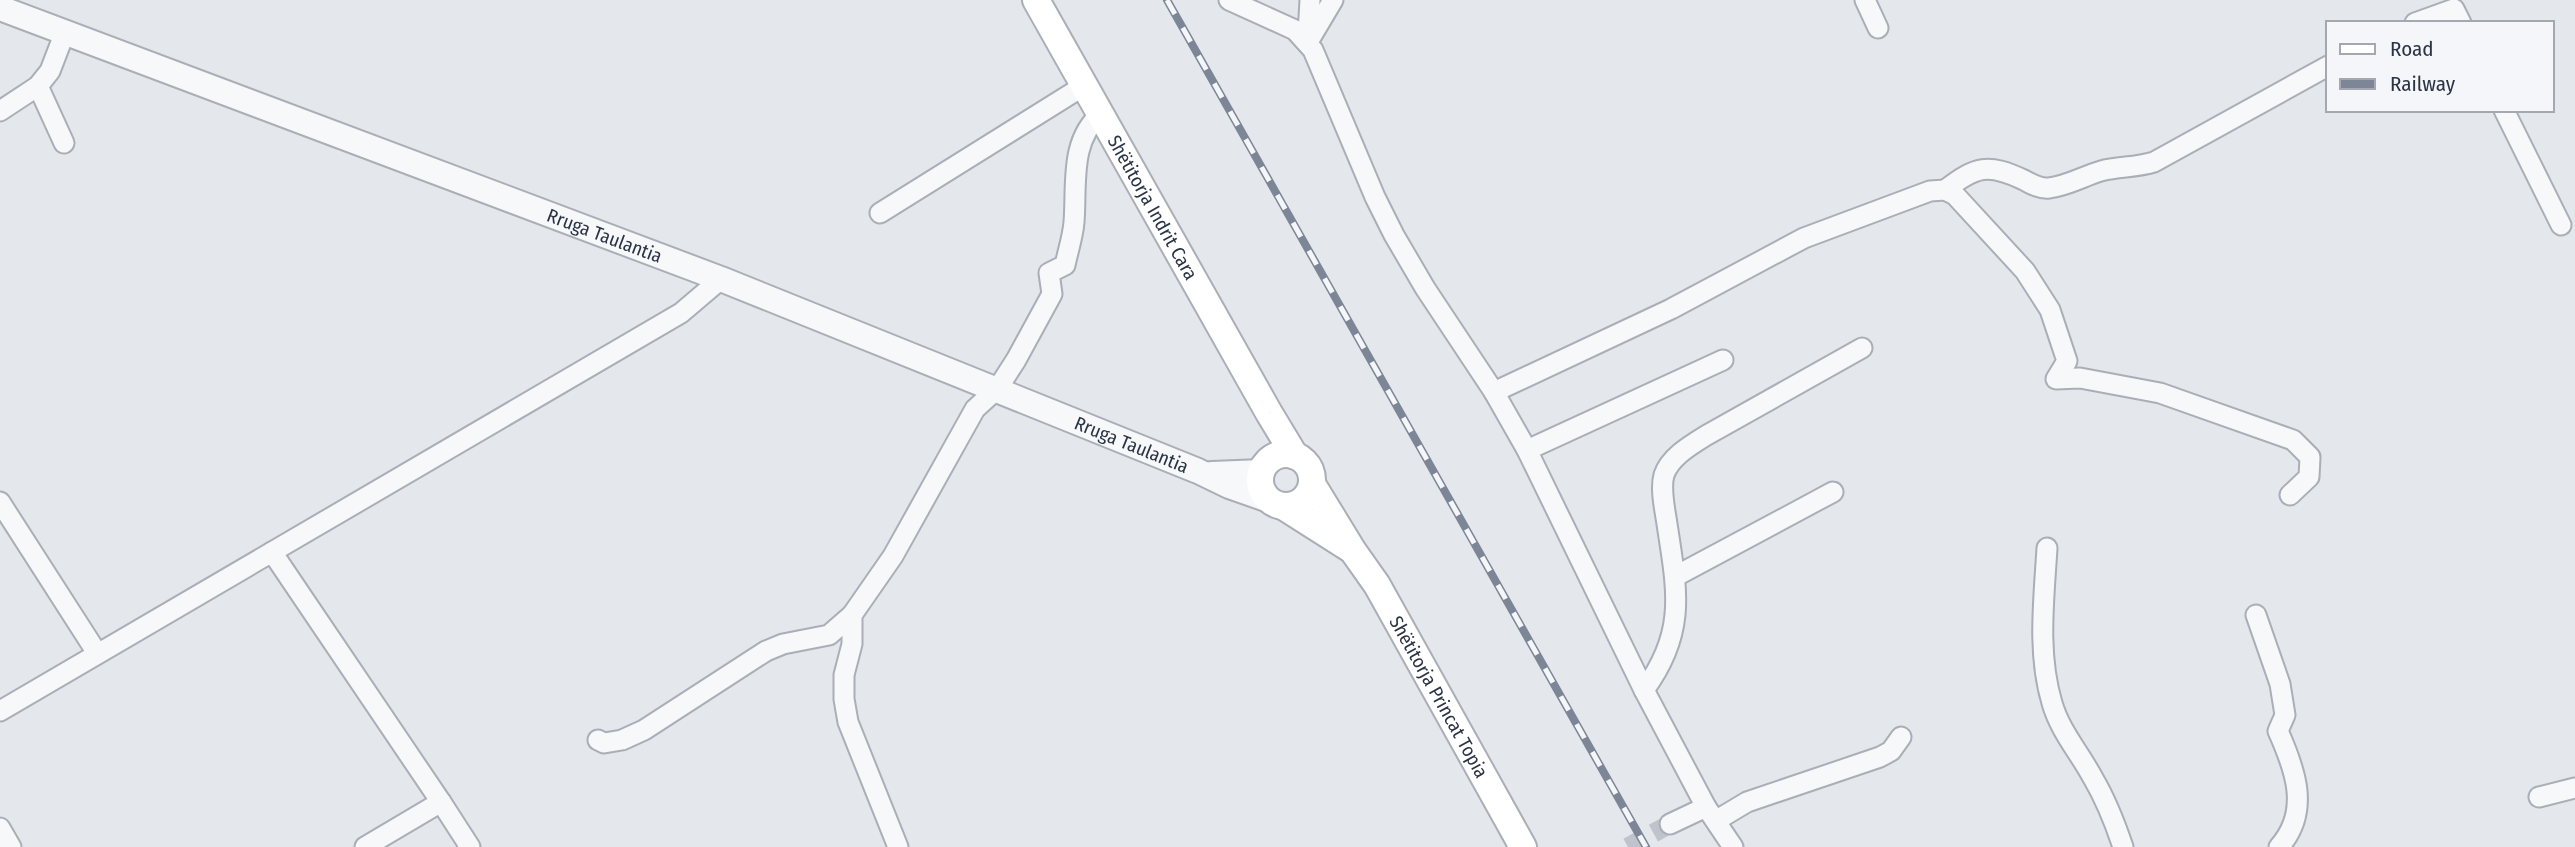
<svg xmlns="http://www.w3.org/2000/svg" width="2575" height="847" viewBox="0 0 2575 847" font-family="'Fira Sans Condensed',sans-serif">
	<rect width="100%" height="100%" fill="#e4e7ec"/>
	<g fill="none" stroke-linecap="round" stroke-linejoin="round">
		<polyline stroke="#bfc3cb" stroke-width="19" stroke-dasharray="19 10" stroke-linecap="butt" points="1628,847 1670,824"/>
		<g stroke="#a9aeb7" stroke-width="23">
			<g id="minor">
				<polyline points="1229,0 1295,30 1313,50 1375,197 1394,235 1425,288 1494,392 1527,450 1644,690 1706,807 1733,847"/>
				<polyline points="1865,0 1878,28"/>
				<polyline points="2415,23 2454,9 2461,23"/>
				<polyline points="1308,34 1310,0"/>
				<polyline points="1308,42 1333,0"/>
				<polyline points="38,86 64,143"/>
				<polyline points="2504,110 2561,225"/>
				<polyline points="0,111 38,86 50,71 65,32"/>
				<path d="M1945 190C1976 166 1988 163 2024 180 2031 184 2040 189 2049 188 2067 186 2084 176 2101 171 2119 166 2135 168 2154 162L2328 66"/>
				<polyline points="880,213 1085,85"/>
				<polyline points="1494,392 1671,309 1804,238 1930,191 1945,190 1955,195 2025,271 2050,310 2067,361 2056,379 2080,378 2160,393 2293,440 2310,457 2309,477 2290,495"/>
				<polyline points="1527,450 1723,360"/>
				<polyline points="0,502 97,653"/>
				<path d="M2047 548C2044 599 2037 653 2052 703 2060 731 2079 752 2093 778 2106 800 2115 823 2123 847"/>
				<polyline points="272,552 441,802 365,847"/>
				<polyline points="1676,576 1833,492"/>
				<path d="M2256 615 2280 684 2285 715 2278 731C2295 769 2311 811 2279 847"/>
				<path d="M1644 690C1687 632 1677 590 1667 524 1665 510 1660 489 1664 475 1670 457 1691 445 1707 435L1862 348"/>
				<polyline points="0,711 681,313 721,279"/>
				<polyline points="598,740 604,743 622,740 644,730 766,651 783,644 829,635 852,615"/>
				<polyline points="2539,797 2575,788"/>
				<polyline points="441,802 470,847"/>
				<polyline points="1717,820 1747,802 1880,757 1891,751 1901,737"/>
				<polyline points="1670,824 1706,807"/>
				<polyline points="0,828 11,847"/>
				<path d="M898 847 848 722 844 699V675L852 644V615L893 556 975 409 998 388 1016 360 1052 294 1049 273 1065 265C1068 251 1073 236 1074 222 1077 185 1069 140 1102 113"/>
			</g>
		</g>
		<g stroke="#a9aeb7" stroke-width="28">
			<g id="tertiary">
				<path id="s1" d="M0 8 721 279 1198 471 1229 486 1269 500"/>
				<polyline points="1212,474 1262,472"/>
			</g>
		</g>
		<g stroke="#a9aeb7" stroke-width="30">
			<g id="secondary">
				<path id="s2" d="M1036 0 1269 413 1295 456"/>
				<circle cx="1286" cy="480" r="26"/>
				<path id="s3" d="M1312 484 1353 551 1377 585 1523 847"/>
				<polyline points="1283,506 1349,548"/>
			</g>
		</g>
		<use href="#minor" stroke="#f7f8fa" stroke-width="19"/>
		<use href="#tertiary" stroke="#f7f8fa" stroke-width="24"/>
		<use href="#secondary" stroke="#fff" stroke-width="26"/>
		<g stroke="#7d8696" stroke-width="8">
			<polyline id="rail" points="1167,0 1646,847"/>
		</g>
		<use href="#rail" stroke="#f4f6f9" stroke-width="5" stroke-dasharray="16" stroke-linecap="butt"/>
	</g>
	<g text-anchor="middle" stroke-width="6" stroke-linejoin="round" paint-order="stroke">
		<g font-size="19" fill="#2b3445" stroke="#f4f6f9">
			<text dy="7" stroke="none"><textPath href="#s2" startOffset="238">Shëtitorja Indrit Cara</textPath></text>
			<text dy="7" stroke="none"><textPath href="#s1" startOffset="646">Rruga Taulantia</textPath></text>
			<text dy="7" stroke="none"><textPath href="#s1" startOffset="1213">Rruga Taulantia</textPath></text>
			<text dy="7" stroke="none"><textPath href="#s3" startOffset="248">Shëtitorja Princat Topia</textPath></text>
		</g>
	</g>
	<rect x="2326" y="21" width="228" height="91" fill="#f4f6f9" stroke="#a4a8b1" stroke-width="2"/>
	<rect x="2340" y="44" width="35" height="10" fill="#ffffff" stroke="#a4a8b1" stroke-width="2"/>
	<text x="2390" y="56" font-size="21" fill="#2b3445">Road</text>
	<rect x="2340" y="79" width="35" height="10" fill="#7d8696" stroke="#a4a8b1" stroke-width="2"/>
	<text x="2390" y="91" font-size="21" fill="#2b3445">Railway</text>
</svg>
